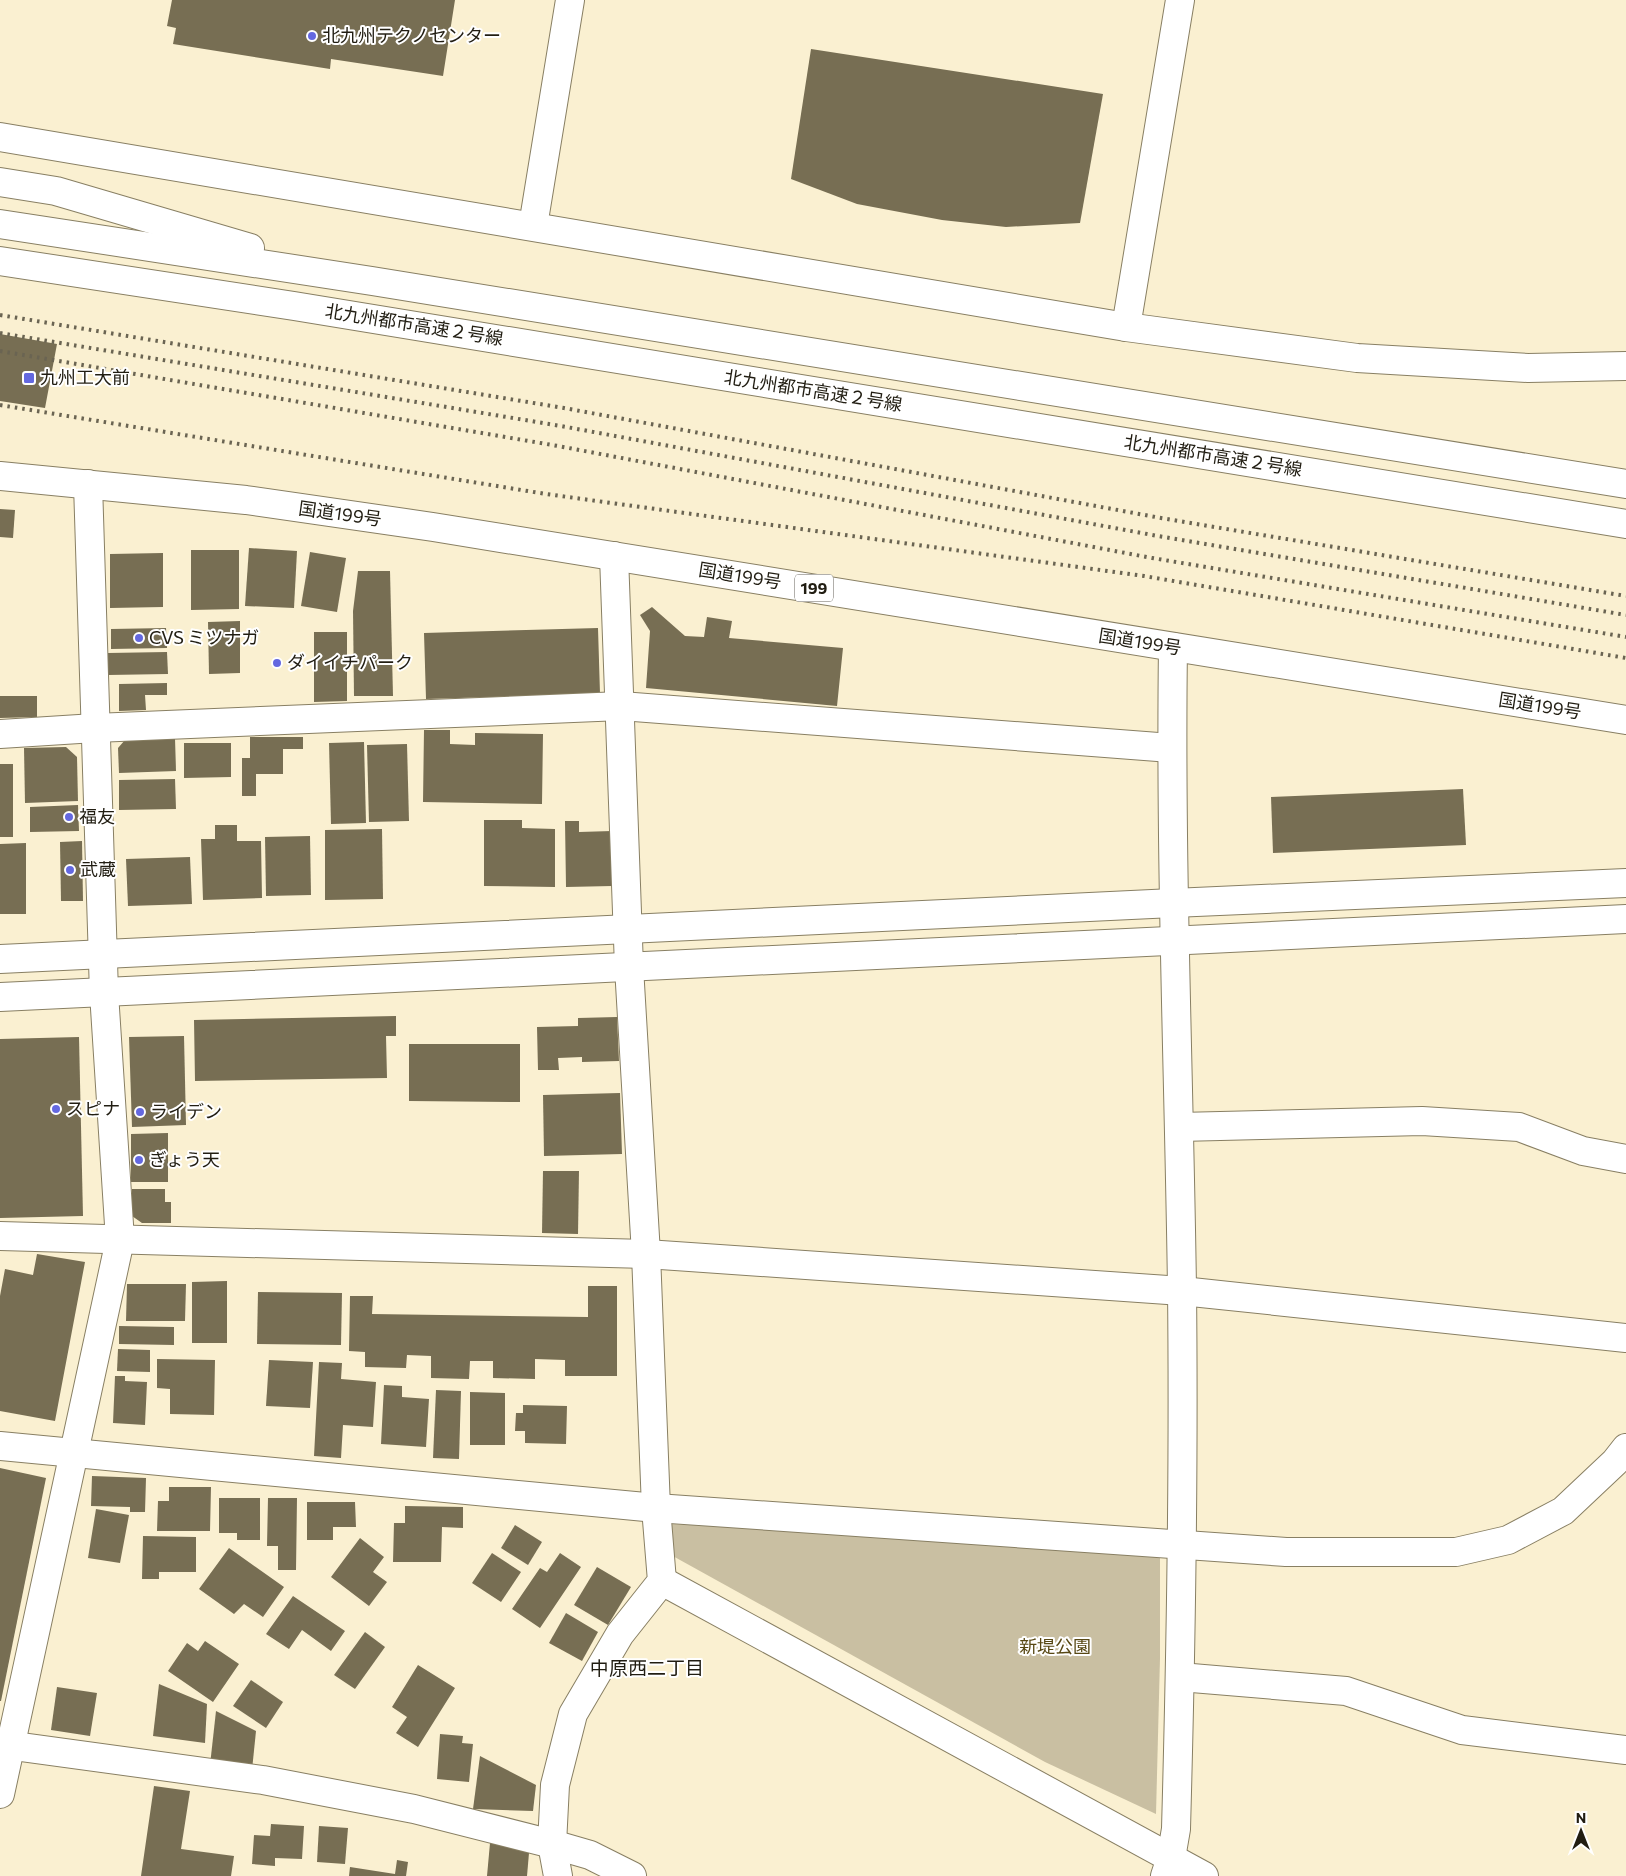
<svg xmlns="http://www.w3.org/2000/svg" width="1626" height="1876" viewBox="0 0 1626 1876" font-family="Commissioner,'Noto Sans JP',sans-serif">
	<rect width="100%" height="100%" fill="#faf0d1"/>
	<polygon fill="#c9bfa2" points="671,1524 1160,1546 1160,1658 1156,1814 1045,1762 671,1555"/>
	<g fill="#776e53">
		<polygon points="172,0 455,0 443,76 331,59 330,69 173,44 176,28 167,26"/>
		<polygon points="811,49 1103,94 1080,223 1006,227 942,220 857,204 791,179"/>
		<polygon points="0,334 57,344 45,408 0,401"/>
		<polygon points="0,509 15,510 13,538 0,537"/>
		<polygon points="249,548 297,551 294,608 245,606"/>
		<polygon points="191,550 239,550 239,609 191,610"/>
		<polygon points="310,552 346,558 337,612 301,606"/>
		<polygon points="163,553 163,607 110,608 110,554"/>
		<polygon points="358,571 390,571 393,696 354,696 353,611"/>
		<polygon points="652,607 685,636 704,637 707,617 732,621 729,638 843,648 837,706 646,688 650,631 640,615"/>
		<polygon points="240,621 240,673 209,674 208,622"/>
		<polygon points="166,628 167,648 111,649 111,629"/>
		<polygon points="598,628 600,694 426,699 424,633"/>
		<polygon points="314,632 347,632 347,701 314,702"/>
		<polygon points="167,652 168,674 108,675 108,653"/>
		<polygon points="167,683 167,695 145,695 146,710 119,711 119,684"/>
		<polygon points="0,696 37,696 37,717 0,718"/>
		<polygon points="424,730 450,730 450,744 475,745 475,733 543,734 542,804 423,802"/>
		<polygon points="250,737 303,737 303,749 283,749 283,774 256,774 256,796 242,796 242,758 250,758"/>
		<polygon points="175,738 176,771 119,773 118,748 125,740"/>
		<polygon points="364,742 366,823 331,824 329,743"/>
		<polygon points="184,743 231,743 231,777 184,778"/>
		<polygon points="407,744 409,821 369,822 367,745"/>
		<polygon points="66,747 77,757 78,801 25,803 24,748"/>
		<rect x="0" y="764" width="13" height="73"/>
		<polygon points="175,779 176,809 119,810 119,780"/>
		<polygon points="1463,789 1466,845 1273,853 1271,797"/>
		<polygon points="78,805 79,831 30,832 30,807"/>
		<polygon points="484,820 522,820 522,828 555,829 555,887 484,886"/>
		<polygon points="565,821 579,821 579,832 612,831 612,886 566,887"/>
		<polygon points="215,825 237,825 237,841 261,841 262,898 203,900 201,839 215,839"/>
		<polygon points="382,829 383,899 325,900 325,830"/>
		<polygon points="310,836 311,895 266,896 265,837"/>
		<polygon points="82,841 83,901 61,901 60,842"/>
		<polygon points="26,843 26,914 0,914 0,844"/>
		<polygon points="190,857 192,904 128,906 126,859"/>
		<polygon points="396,1016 396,1036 386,1036 387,1078 195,1081 194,1020"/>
		<polygon points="617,1017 619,1061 582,1062 582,1057 558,1058 559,1070 538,1070 537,1027 578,1026 578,1018"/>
		<polygon points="184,1036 186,1125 132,1127 129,1037"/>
		<polygon points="79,1037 83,1216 0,1218 0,1039"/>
		<polygon points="409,1044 520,1044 520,1102 409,1101"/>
		<polygon points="620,1093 622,1154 544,1156 543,1095"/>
		<polygon points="168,1133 168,1182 131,1182 131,1134"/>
		<polygon points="543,1171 579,1171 578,1234 542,1233"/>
		<polygon points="132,1189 165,1189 165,1202 171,1202 171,1223 142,1223 132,1216"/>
		<polygon points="37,1254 85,1262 55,1421 0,1411 0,1296 5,1269 33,1275"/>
		<polygon points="227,1281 227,1343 192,1343 192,1282"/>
		<polygon points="127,1284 186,1284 185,1321 126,1321"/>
		<polygon points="588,1286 617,1286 617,1376 565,1376 565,1360 535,1359 535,1379 493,1378 493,1361 470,1361 469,1379 431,1378 431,1356 407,1355 406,1368 365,1367 365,1352 349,1351 350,1296 373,1296 372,1314 588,1317"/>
		<polygon points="258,1292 342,1293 341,1345 257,1344"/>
		<polygon points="119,1326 174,1327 174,1345 119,1344"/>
		<polygon points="118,1349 150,1350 150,1372 117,1371"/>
		<polygon points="157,1359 215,1360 214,1415 170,1414 170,1389 157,1388"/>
		<polygon points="269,1360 313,1362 310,1408 266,1406"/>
		<polygon points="319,1362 342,1363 341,1379 376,1382 373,1427 343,1425 341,1458 314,1456"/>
		<polygon points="115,1376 125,1376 125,1381 147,1382 145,1425 113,1423"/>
		<polygon points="384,1385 402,1386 402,1397 429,1399 426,1447 381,1444"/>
		<polygon points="436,1390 461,1391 459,1459 433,1458"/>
		<polygon points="470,1392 505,1393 505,1445 470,1445"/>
		<polygon points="523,1405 567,1406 566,1444 525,1443 525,1431 515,1431 516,1413 523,1413"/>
		<polygon points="0,1468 46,1478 1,1701 0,1701"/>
		<polygon points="92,1476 146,1478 145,1512 130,1512 130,1507 91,1506"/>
		<polygon points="169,1487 211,1487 210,1531 157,1531 158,1501 169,1501"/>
		<polygon points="219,1498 260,1498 260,1540 237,1540 237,1533 219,1533"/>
		<polygon points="268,1498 297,1498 296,1570 278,1570 278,1546 267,1546"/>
		<polygon points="307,1502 355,1502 356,1527 333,1527 333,1540 307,1540"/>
		<polygon points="405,1506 463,1507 463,1528 442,1527 441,1562 393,1562 394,1523 405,1523"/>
		<polygon points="96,1509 129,1515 120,1563 88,1558"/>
		<polygon points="515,1525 542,1542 528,1565 501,1548"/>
		<polygon points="143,1536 196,1537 196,1572 159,1572 159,1579 142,1579"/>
		<polygon points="360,1538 384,1557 373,1572 387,1582 369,1606 331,1577"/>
		<polygon points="229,1548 284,1587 263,1617 244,1604 234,1614 199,1589"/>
		<polygon points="492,1553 521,1572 501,1602 472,1583"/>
		<polygon points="560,1553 581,1567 540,1628 512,1609 540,1568 547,1572"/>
		<polygon points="597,1567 631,1587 608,1625 574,1605"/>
		<polygon points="293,1596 345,1631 331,1651 302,1630 289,1649 266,1634"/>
		<polygon points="566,1613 598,1632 582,1661 549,1643"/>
		<polygon points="365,1632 385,1647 355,1689 334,1675"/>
		<polygon points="205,1641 239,1664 213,1702 168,1671 187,1643 198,1651"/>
		<polygon points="418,1665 455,1688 418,1747 396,1733 407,1717 392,1707"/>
		<polygon points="251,1680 283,1702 266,1728 233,1706"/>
		<polygon points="159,1684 207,1704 205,1743 153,1736"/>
		<polygon points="57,1687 97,1693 90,1736 51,1730"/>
		<polygon points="216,1711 256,1731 252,1770 210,1765"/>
		<polygon points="440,1734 463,1736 462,1743 473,1744 469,1782 437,1779"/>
		<polygon points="480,1756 536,1785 533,1811 473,1809"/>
		<polygon points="154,1786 190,1791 181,1849 234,1856 231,1876 141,1876"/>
		<polygon points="271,1824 304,1826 302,1859 275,1858 275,1866 252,1864 254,1835 270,1836"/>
		<polygon points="319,1826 348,1828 345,1864 317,1862"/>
		<polygon points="490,1843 524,1847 529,1853 527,1876 487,1876"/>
		<polygon points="397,1860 408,1862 406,1876 349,1876 350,1867 395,1874"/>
	</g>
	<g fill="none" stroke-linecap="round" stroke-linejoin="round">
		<g stroke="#887f63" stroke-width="30">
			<g id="minor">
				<polyline points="0,137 1126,327 1357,358 1528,368 1626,366"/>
				<polyline points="533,226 570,0"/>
				<polyline points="1126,327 1180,0"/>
				<polyline points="0,734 95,728 621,706 1171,748"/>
				<polyline points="0,959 1173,903 1626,883"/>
				<polyline points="0,997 1626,919"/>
				<polyline points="1179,1127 1422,1121 1519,1127 1583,1151 1626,1159"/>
				<polyline points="0,1236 646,1254 1182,1291 1626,1338"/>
				<polyline points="0,1446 656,1508 1286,1552 1456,1552 1508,1540 1563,1511 1615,1462 1626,1448"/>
				<polyline points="662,1581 1204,1876"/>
				<polyline points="1180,1677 1346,1691 1462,1730 1626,1750"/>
				<polyline points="0,1744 263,1780 414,1809 552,1844 590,1855 632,1876"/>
				<polyline points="0,1794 120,1240 104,993 88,484"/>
				<polyline points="558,1876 552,1844 555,1785 573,1714 620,1634 662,1581 656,1508 646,1254 629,967 614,556"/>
				<path d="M1165 1876 1171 1858 1176 1829C1181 1649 1184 1469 1182 1289 1179 1075 1170 861 1173 647"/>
			</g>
		</g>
		<g stroke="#887f63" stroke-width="30">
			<g id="highway">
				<polyline points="0,182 56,191 250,248"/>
				<polyline points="0,224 372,281 1626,484"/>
				<polyline points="0,261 294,306 1626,524"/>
				<polyline points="0,476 246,500 433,527 1626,720"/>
			</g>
		</g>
		<use href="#minor" stroke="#fff" stroke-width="28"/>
		<use href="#highway" stroke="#fff" stroke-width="28"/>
		<g stroke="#6a6452" stroke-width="4" stroke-dasharray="2.5 5" stroke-linecap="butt">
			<polyline points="0,315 564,408 1161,518 1626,596"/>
			<polyline points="0,333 561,426 1158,536 1626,615"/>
			<polyline points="0,351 558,446 1152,558 1626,637"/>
			<polyline points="0,405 546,494 1144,576 1626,658"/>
		</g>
	</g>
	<g fill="#6468e0" stroke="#fff" stroke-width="2">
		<circle cx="312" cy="36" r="5"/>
		<rect x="23" y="372" width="12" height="12" rx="2.5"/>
		<circle cx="139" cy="638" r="5"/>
		<circle cx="277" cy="663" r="5"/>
		<circle cx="69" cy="817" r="5"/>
		<circle cx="70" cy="870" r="5"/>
		<circle cx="56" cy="1109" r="5"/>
		<circle cx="140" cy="1112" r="5"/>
		<circle cx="139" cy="1160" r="5"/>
	</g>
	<g text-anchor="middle" stroke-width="4" stroke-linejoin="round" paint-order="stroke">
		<rect fill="#fff" stroke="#646159" stroke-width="1" x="795" y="574.5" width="38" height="27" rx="4"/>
		<g font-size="16" font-weight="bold" fill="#211d12">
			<text x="814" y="594">199</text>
		</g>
		<g font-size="18" fill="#211d12" stroke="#fff" text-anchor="start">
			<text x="322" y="42">北九州テクノセンター</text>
			<text x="40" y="384">九州工大前</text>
			<text x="149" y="644">CVS ミツナガ</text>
			<text x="287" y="669">ダイイチパーク</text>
			<text x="79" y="823">福友</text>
			<text x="80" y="876">武蔵</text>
			<text x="66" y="1115">スピナ</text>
			<text x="150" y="1118">ライデン</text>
			<text x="149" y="1166">ぎょう天</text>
		</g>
		<g font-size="18" fill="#211d12" stroke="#fff">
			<text transform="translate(414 325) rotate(9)" y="6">北九州都市高速２号線</text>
			<text transform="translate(813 391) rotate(9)" y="6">北九州都市高速２号線</text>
			<text transform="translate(1213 456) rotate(9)" y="6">北九州都市高速２号線</text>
			<text transform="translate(340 514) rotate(8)" y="6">国道199号</text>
			<text transform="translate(740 576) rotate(9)" y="6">国道199号</text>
			<text transform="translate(1140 642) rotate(9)" y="6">国道199号</text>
			<text transform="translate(1540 706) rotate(9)" y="6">国道199号</text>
		</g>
		<g font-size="18" fill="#574713" stroke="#fff">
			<text x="1055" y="1653">新堤公園</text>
		</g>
		<g font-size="19" fill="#211d12" stroke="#fff">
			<text x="647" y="1675">中原西二丁目</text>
		</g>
	</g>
	<g transform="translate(1581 1831)" stroke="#ffffff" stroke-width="4" paint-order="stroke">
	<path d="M0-4L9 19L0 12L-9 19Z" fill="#211d12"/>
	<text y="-8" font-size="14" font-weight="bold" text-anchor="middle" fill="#211d12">N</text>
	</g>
</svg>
